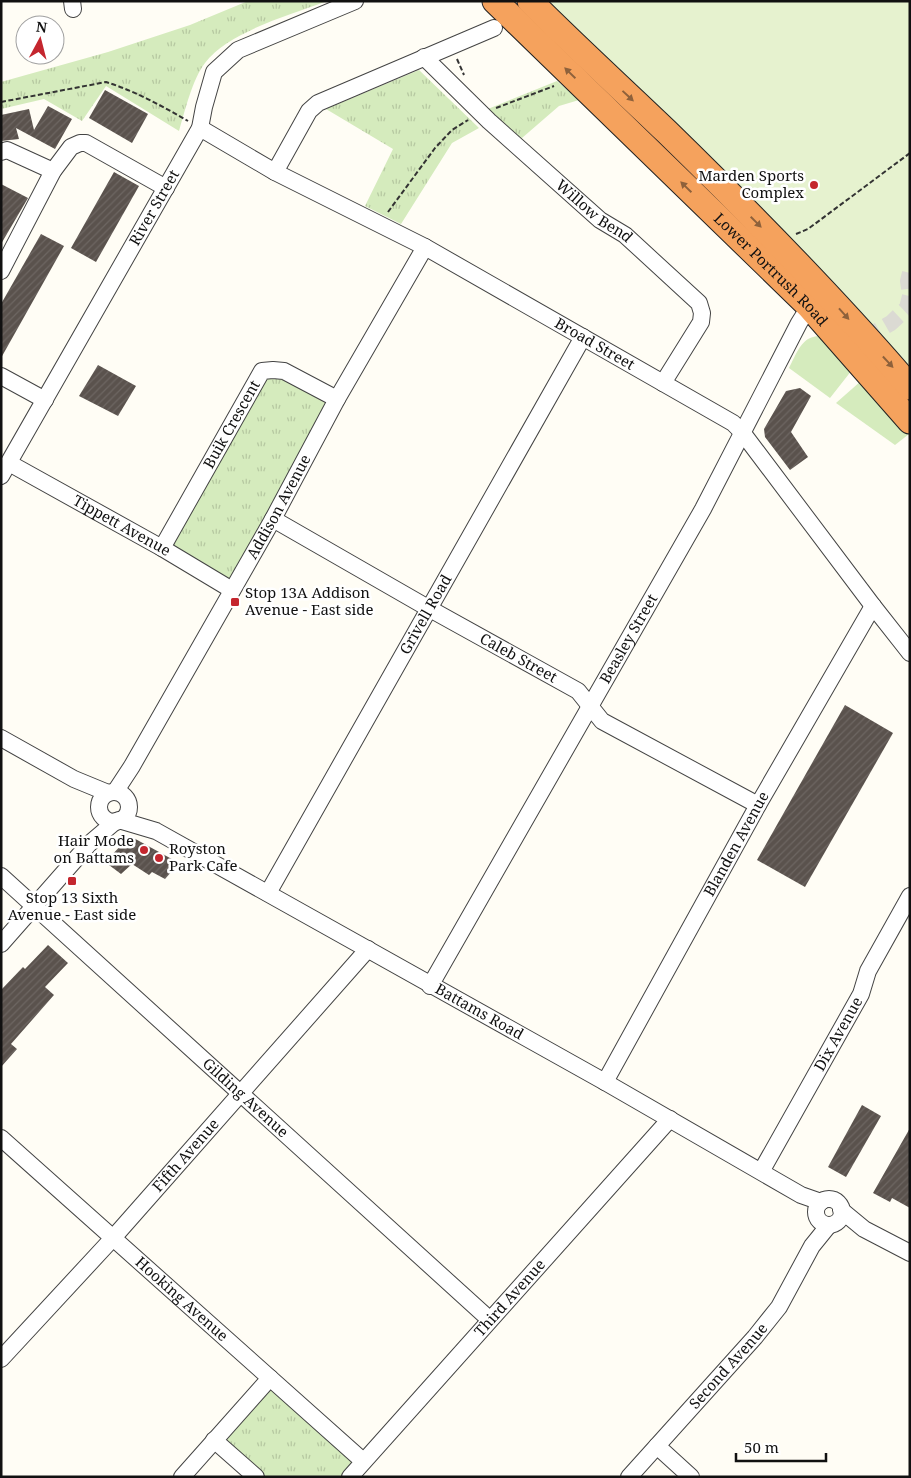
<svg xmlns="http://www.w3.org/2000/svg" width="911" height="1478" viewBox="0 0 911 1478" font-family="'Noto Serif',serif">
	<defs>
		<pattern id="park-tufts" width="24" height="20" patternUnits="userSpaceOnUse" patternTransform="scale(1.25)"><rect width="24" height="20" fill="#d5ebbd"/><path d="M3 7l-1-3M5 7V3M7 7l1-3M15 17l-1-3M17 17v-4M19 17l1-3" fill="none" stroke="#b6c8a1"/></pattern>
		<pattern id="building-hatch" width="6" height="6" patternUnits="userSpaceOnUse" patternTransform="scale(1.25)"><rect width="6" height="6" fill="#5a524d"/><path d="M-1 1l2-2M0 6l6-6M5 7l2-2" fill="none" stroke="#6d6662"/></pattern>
	</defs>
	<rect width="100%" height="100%" fill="#fffdf5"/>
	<g fill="#d5ebbd">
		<path d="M818 336 823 340 852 370 830 398 789 368C796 355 801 337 818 336Z"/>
		<polygon points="861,381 909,434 895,445 836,403"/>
	</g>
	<g fill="url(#park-tufts)">
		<path d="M248 1H327C290 15 228 32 205 63 192 80 185 111 179 131L106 86 82 121 44 99 1 109V82L108 52 190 25Z"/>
		<polygon points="419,70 479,128 452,143 401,224 365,206 393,149 326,109"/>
		<polygon points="557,81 579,100 559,106 522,138 499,126 483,111"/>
		<polygon points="262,371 337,399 232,590 162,548"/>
		<polygon points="270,1378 363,1461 350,1477 256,1477 214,1440"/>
	</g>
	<polygon fill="#e6f2cf" points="530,1 910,1 910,387"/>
	<g fill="url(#building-hatch)">
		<polygon points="105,90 148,114 132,143 89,118"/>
		<polygon points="48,106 72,119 55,149 16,128 19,139 1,141 1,115 29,109 34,130"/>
		<polygon points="114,172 139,186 96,262 71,248"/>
		<polygon points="1,184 28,198 1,244"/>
		<polygon points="41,234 64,246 1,358 1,304"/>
		<polygon points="98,365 136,386 118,416 79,396"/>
		<polygon points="800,388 811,396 791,432 808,457 790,470 765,437 764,429 786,391"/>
		<polygon points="845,705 893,733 805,887 757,860"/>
		<polygon points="130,836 179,863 165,879 152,872 149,875 132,864 121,874 105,862"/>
		<polygon points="48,945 68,963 45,987 54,995 11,1044 17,1049 1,1067 1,990 23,967 25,969"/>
		<polygon points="862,1105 881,1116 846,1177 828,1167"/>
		<polygon points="910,1128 910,1208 892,1198 890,1202 873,1193"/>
	</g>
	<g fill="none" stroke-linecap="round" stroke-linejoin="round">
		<g stroke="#dbdad3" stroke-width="16" stroke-dasharray="16 8" stroke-linecap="butt">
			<polyline points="910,273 908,281 910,295"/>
			<polyline points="865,338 891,323 907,308 910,296"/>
		</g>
		<g stroke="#444" stroke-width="18">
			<g id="minor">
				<polyline points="72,1 73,9"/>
				<path id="s1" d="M424 57 489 121 600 220 625 235 699 303 702 313 701 322 663 383"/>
				<path id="s2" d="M200 128 275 172 425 247 733 423 742 432 873 606 910 653"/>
				<polyline points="1,152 7,150 53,171"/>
				<polyline points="275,172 309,111 318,103 494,28"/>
				<polyline points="1,271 53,171 71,147 80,143 86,143 166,188"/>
				<polyline points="1,376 45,400"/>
				<path id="s3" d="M9 463 162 548 232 590"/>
				<path id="s4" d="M1 476 200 128 204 107 214 72 238 50 355 1"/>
				<path id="s5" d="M273 519 421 604 578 691 602 721 758 805"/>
				<path id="s6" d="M162 548 262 371 273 370 284 371 337 399"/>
				<polyline points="1,738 74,779 108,793"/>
				<path id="s7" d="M115 792 132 766 273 519 337 399 425 247"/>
				<circle cx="114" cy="807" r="15"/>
				<path id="s8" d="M119 820 156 831 605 1082 801 1195 821 1202"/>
				<path id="s9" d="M1 876 489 1319"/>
				<path id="s10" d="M268 893 583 337"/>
				<polyline points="1,944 89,844 116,821"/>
				<path id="s11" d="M430 986 703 509 799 323 814 299"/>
				<path id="s12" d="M605 1082 758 805 873 606"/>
				<path id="s13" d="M1 1138 363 1461"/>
				<path id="s14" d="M762 1170 861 994 868 971 910 896"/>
				<circle cx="829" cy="1212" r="13"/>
				<polyline points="841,1210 864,1229 910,1253"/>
				<path id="s15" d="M1 1359 113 1238 368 949"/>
				<polyline points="214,1440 256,1477"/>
				<polyline points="657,1446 691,1477"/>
				<polyline points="182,1477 270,1378"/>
				<path id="s16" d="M350 1477 670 1119"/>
				<path id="s17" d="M629 1477 755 1337 779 1307 812 1246 829 1225"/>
			</g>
		</g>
		<g stroke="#222" stroke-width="27">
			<g id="highway">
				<path id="s18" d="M495 1 809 306 910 421"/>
				<path d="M530 1C575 46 621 88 667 132 751 214 834 298 910 387"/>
			</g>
		</g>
		<g stroke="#333" stroke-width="2" stroke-dasharray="5 2.5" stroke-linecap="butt">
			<polyline points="457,59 464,75"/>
			<path d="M1 102 106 82C135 91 162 106 188 121"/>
			<polyline points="496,108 554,86"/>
			<polyline points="388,212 435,148 452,130 468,120"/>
			<polyline points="796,234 808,229 910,153"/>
		</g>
		<use href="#minor" stroke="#fff" stroke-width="16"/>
		<use href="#highway" stroke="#f5a25d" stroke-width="25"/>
	</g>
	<defs><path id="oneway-solid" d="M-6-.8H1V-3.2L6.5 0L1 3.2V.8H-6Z" transform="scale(1.25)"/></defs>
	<g fill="#8e613b">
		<use href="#oneway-solid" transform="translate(570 73) rotate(-136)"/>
		<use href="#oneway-solid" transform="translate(628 96) rotate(43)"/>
		<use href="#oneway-solid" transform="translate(686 187) rotate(-136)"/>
		<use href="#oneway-solid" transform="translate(756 222) rotate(45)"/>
		<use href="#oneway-solid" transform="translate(844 314) rotate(48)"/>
		<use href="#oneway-solid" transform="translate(888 362) rotate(47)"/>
	</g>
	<g fill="#c4262e" stroke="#fff" stroke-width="2">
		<circle cx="814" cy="185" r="5"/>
		<rect x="230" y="597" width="10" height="10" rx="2.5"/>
		<circle cx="144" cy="850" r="5"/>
		<circle cx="159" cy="858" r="5"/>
		<rect x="67" y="876" width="10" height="10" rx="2.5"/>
	</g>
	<g text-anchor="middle" stroke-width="5" stroke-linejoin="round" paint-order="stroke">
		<g font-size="15" fill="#111" stroke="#fff" text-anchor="end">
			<text x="804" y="181">Marden Sports<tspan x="804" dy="17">Complex</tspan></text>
			<text x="245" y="598" text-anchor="start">Stop 13A Addison<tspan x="245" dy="17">Avenue - East side</tspan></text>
			<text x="134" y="846">Hair Mode<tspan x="134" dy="17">on Battams</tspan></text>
			<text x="169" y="854" text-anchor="start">Royston<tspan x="169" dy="17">Park Cafe</tspan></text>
			<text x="72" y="903" text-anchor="middle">Stop 13 Sixth<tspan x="72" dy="17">Avenue - East side</tspan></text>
		</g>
		<g font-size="15" fill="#111" stroke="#fff">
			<text dy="5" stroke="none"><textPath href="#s4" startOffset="309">River Street</textPath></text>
			<text dy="5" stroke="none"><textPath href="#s1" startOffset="230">Willow Bend</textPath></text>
			<text dy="5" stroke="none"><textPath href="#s18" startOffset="385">Lower Portrush Road</textPath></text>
			<text dy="5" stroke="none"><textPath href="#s2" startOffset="450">Broad Street</textPath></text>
			<text dy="5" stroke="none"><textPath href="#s6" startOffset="142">Buik Crescent</textPath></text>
			<text dy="5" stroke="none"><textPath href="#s7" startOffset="329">Addison Avenue</textPath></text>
			<text dy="5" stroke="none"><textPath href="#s3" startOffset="129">Tippett Avenue</textPath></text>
			<text dy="5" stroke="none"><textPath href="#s10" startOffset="320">Grivell Road</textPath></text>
			<text dy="5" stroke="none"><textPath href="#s11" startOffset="400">Beasley Street</textPath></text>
			<text dy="5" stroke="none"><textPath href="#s5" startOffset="282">Caleb Street</textPath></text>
			<text dy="5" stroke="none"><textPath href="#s12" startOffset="272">Blanden Avenue</textPath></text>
			<text dy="5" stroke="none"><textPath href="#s8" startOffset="409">Battams Road</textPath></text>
			<text dy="5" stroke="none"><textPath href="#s14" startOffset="156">Dix Avenue</textPath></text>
			<text dy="5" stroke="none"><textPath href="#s9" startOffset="330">Gilding Avenue</textPath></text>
			<text dy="5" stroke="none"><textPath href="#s15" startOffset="275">Fifth Avenue</textPath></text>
			<text dy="5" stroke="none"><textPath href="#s16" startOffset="240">Third Avenue</textPath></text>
			<text dy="5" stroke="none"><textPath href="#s13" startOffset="242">Hooking Avenue</textPath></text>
			<text dy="5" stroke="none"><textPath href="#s17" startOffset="149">Second Avenue</textPath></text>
		</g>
	</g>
	<rect width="911" height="1478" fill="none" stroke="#111111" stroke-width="5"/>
	<g transform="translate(40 40) rotate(7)"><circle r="24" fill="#ffffff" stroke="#a0a0a0"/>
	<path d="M0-4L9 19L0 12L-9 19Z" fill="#c4262e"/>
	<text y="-8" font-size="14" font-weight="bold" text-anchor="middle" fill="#111111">N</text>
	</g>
	<path d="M736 1453v8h90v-8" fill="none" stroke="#111111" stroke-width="2.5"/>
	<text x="744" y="1453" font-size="15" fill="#111111" stroke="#ffffff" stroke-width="4" paint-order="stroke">50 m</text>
</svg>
